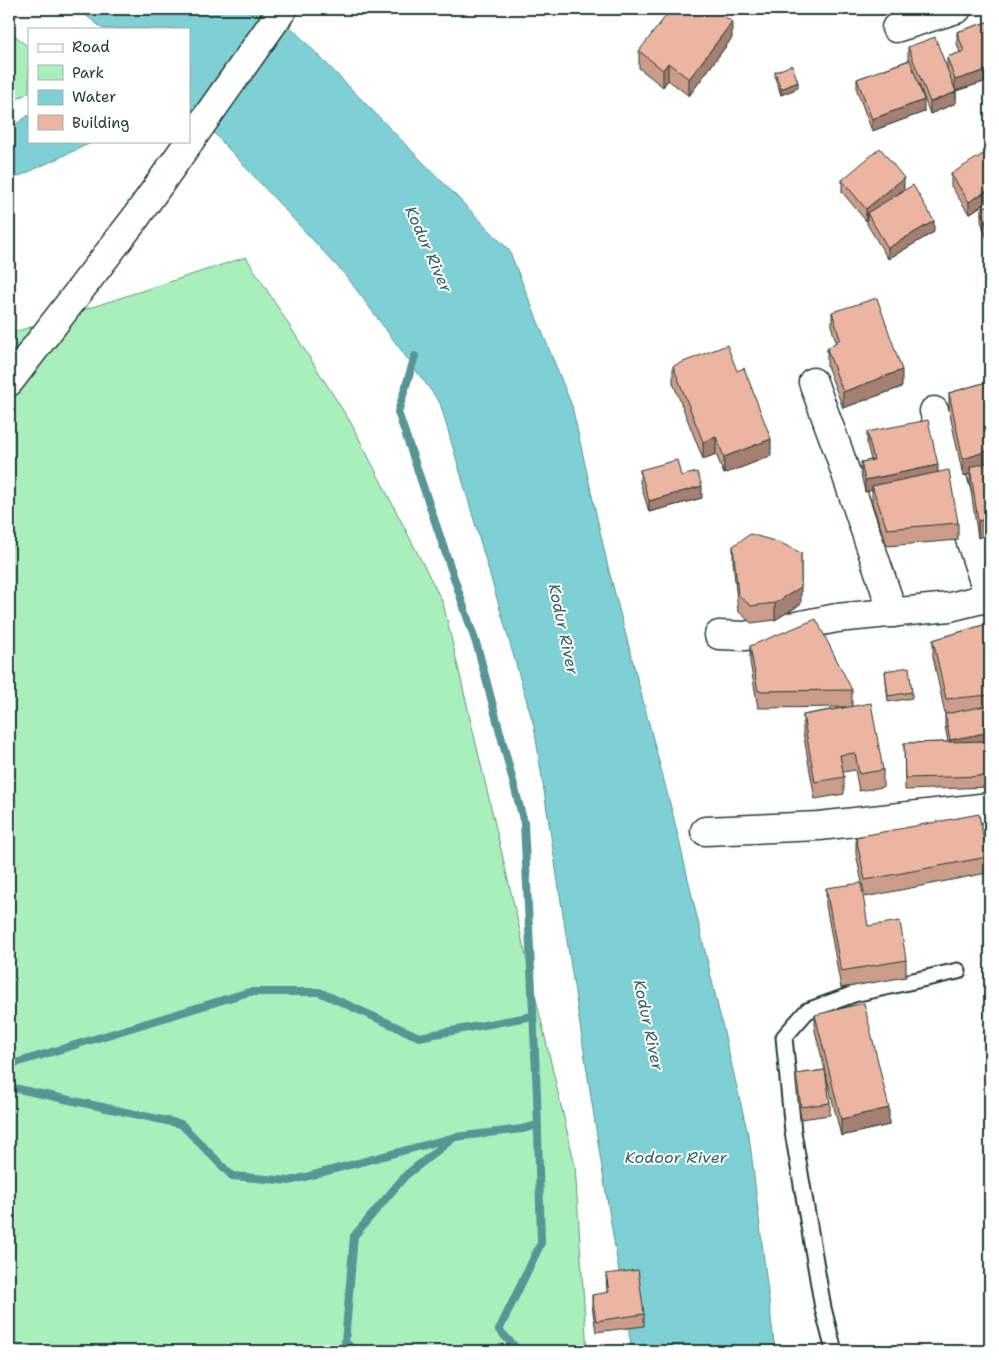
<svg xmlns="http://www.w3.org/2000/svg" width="999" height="1360" viewBox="0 0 999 1360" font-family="'Shantell Sans',sans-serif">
	<rect width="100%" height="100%" fill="#fff"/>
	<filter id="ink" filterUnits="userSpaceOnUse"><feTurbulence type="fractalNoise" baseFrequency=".02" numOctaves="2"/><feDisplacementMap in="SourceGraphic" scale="10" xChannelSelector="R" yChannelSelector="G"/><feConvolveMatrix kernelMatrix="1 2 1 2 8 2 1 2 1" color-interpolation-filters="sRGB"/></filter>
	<g filter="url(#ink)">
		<g fill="#a9efbc" stroke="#649678">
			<polygon points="9,30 29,48 29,92 9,104"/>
			<polygon points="246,257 351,423 443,603 575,1165 587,1351 9,1351 9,334"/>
		</g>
		<g fill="#7fd0d5" stroke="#599595">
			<polygon points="78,9 273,9 509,250 572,406 608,567 674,819 750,1143 775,1351 632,1351 601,1162 534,726 440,403 347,277 189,106 189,29 103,29"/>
			<polygon points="29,115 29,141 95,141 9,181 9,129"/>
		</g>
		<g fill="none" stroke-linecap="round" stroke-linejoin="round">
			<g stroke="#599595" stroke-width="8">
				<polyline points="415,356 398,412 478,649 524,823 537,1095 541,1243 499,1330 519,1351"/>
				<polyline points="9,1065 249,992 319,992 419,1037 533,1016"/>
				<polyline points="9,1087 181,1124 232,1176 290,1181 455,1137 522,1129 538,1125"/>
				<polyline points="355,1351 345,1342 354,1236 406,1175 452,1139"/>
			</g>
			<g stroke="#1f3d34" stroke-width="19">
				<polyline id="lane" points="834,1351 823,1308 793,1132 784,1037 807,1011 854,994 958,971"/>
			</g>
			<g stroke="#1f3d34" stroke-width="31">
				<g id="street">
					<polyline points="896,28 957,9"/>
					<polyline points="813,382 838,450 893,613"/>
					<polyline points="934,411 965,524 989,597"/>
					<polyline points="719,635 745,636 837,618 950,607 990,597"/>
					<polyline points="705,831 819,826 990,807"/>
				</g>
			</g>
			<g stroke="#1f3d34" stroke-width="31">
				<polyline id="secondary" points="9,382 134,220 283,9"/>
			</g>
			<use href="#lane" stroke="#fff" stroke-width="15"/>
			<use href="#street" stroke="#fff" stroke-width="28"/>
			<use href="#secondary" stroke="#fff" stroke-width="28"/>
		</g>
		<g fill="#cb9c8a" stroke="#1f3d34">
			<polygon points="990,21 990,80 956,91 956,103 930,114 919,84 924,112 872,131 857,91 857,79 909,60 908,58 908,47 947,68 947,57 960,53 957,43 957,32"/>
			<polygon points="732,38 689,96 668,80 663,87 639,68 639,51"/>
			<polygon points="775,72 798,88 781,95 775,78"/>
			<polygon points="990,164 990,200 969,214 951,186 951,174"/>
			<polygon points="842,180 904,189 899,194 934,232 888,259 867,224 867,220 866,221 842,192"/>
			<polygon points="990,204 990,248 981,221 981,209"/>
			<polygon points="832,312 902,387 843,408 827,366 827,349 836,342 832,329"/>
			<polygon points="989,318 990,318 990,332 989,330"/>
			<polygon points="673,366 737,371 771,456 724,474 716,454 703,459 673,383"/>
			<polygon points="990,381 978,538 970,484 970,474 963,476 949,410 949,393"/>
			<polygon points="867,432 938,472 958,523 958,540 887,546 872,503 872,490 865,492 861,474 861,462 871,460 867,444"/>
			<polygon points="640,470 681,476 702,498 649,512 640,482"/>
			<polygon points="733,546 801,604 775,620 751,623 738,611 733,562"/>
			<polygon points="990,623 990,787 905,790 904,743 948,742 945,726 945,714 933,657 933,640"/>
			<polygon points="750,646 852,690 852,706 883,770 883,787 859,791 855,770 843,772 844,777 844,794 815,799 803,732 803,715 846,707 758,708 750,662"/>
			<polygon points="885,671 912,692 912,698 888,702"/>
			<polygon points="856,837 987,857 987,873 865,897 856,854"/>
			<polygon points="826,888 906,960 906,977 841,988 826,905"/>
			<polygon points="815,1015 889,1125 841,1136 825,1070 830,1103 830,1115 801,1119 796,1085 796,1074 825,1070 815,1031"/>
			<polygon points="606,1274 644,1314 644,1326 596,1332 592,1306 592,1295 607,1293"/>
		</g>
		<g fill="#a57f71" stroke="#1f3d34">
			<polygon points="732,22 732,38 689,96 689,79"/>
			<polygon points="668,63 668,80 663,87 663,70"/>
			<polygon points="990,69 990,80 955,91 955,80"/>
			<polygon points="798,82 798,88 781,95 781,89"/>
			<polygon points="956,92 956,103 930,114 930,102"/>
			<polygon points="924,100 924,112 872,131 872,119"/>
			<polygon points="904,178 904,189 870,217 867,213 867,220 866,221 866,209"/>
			<polygon points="990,189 990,200 969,214 969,202"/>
			<polygon points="934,221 934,232 888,259 888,248"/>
			<polygon points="902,370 902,387 843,408 843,392"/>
			<polygon points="716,437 716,454 703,459 703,442"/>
			<polygon points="771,439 771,456 724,474 724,457"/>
			<polygon points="990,450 990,467 970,467 970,474 963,476 963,459"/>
			<polygon points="938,465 938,477 872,486 872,490 865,492 865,480"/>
			<polygon points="702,486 702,498 649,512 649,501"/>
			<polygon points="990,518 990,534 978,538 978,521"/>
			<polygon points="801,553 801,604 775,620 775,603"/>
			<polygon points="990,732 990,743 950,752 950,740"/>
			<polygon points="889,1108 889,1125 841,1136 841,1119"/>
		</g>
		<g fill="#ecb5a1" stroke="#1f3d34">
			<polygon points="671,9 715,9 732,22 689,79 668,63 663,70 639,51"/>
			<polygon points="990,21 990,69 955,80 947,57 964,51 957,32"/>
			<polygon points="935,37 956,92 930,102 908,47"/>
			<polygon points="910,60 924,100 872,119 857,79"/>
			<polygon points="792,65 798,82 781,89 775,72"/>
			<polygon points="880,148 904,178 866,209 842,180"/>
			<polygon points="983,154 990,164 990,189 969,202 951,174"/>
			<polygon points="913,185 934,221 888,248 867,213"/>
			<polygon points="990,204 990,236 981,209"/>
			<polygon points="877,298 902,370 843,392 827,349 840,339 832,312"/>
			<polygon points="727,345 737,371 744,368 771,439 724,457 716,437 703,442 673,366"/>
			<polygon points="990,381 990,450 963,459 949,393"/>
			<polygon points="928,420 938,465 865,480 861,462 874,460 867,432"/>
			<polygon points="677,460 681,476 697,472 702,486 649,501 640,470"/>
			<polygon points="990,462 990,518 978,521 970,467"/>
			<polygon points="949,470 958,523 887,529 872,486"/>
			<polygon points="750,534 781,543 801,553 801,587 775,603 751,606 738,595 733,546"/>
			<polygon points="816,619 852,690 758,691 750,646"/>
			<polygon points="990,623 990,695 946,699 933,640"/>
			<polygon points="909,667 912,692 888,696 885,671"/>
			<polygon points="871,703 883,770 859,774 855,753 840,755 844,777 815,782 803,715"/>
			<polygon points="990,705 990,732 950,740 945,714"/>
			<polygon points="990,741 990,776 905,778 904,743"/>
			<polygon points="979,814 987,857 865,880 856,837"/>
			<polygon points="861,883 868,926 900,921 906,960 841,971 826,888"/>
			<polygon points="864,1003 889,1108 841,1119 815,1015"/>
			<polygon points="825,1070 830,1103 801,1107 796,1074"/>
			<polygon points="638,1270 644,1314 596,1321 592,1295 609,1292 606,1274"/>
		</g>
	</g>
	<g text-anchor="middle" stroke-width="4" stroke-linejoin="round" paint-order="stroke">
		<g font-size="16" font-style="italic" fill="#37625c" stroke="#fff">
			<text transform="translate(429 249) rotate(66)" y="6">Kodur River</text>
			<text transform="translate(564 629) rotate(78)" y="6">Kodur River</text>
			<text transform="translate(649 1025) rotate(78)" y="6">Kodur River</text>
			<text x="676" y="1163">Kodoor River</text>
		</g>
	</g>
	<rect width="999" height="1360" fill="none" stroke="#fff" stroke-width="30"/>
	<rect x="15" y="15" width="969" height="1330" fill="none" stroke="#1f3d34" stroke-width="2" filter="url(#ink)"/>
	<rect x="28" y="28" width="162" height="115" fill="#ffffff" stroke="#a5b1ae"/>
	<rect x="38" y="44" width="25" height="8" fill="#ffffff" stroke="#a5b1ae"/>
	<text x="72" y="52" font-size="15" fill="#1f3d34">Road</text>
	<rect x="38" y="65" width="25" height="15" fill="#a9efbc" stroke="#a5b1ae"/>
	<text x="72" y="78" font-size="15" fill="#1f3d34">Park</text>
	<rect x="38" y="90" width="25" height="15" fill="#7fd0d5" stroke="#a5b1ae"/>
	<text x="72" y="102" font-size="15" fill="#1f3d34">Water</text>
	<rect x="38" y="115" width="25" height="15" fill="#ecb5a1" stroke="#a5b1ae"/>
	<text x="72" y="128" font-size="15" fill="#1f3d34">Building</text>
</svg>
